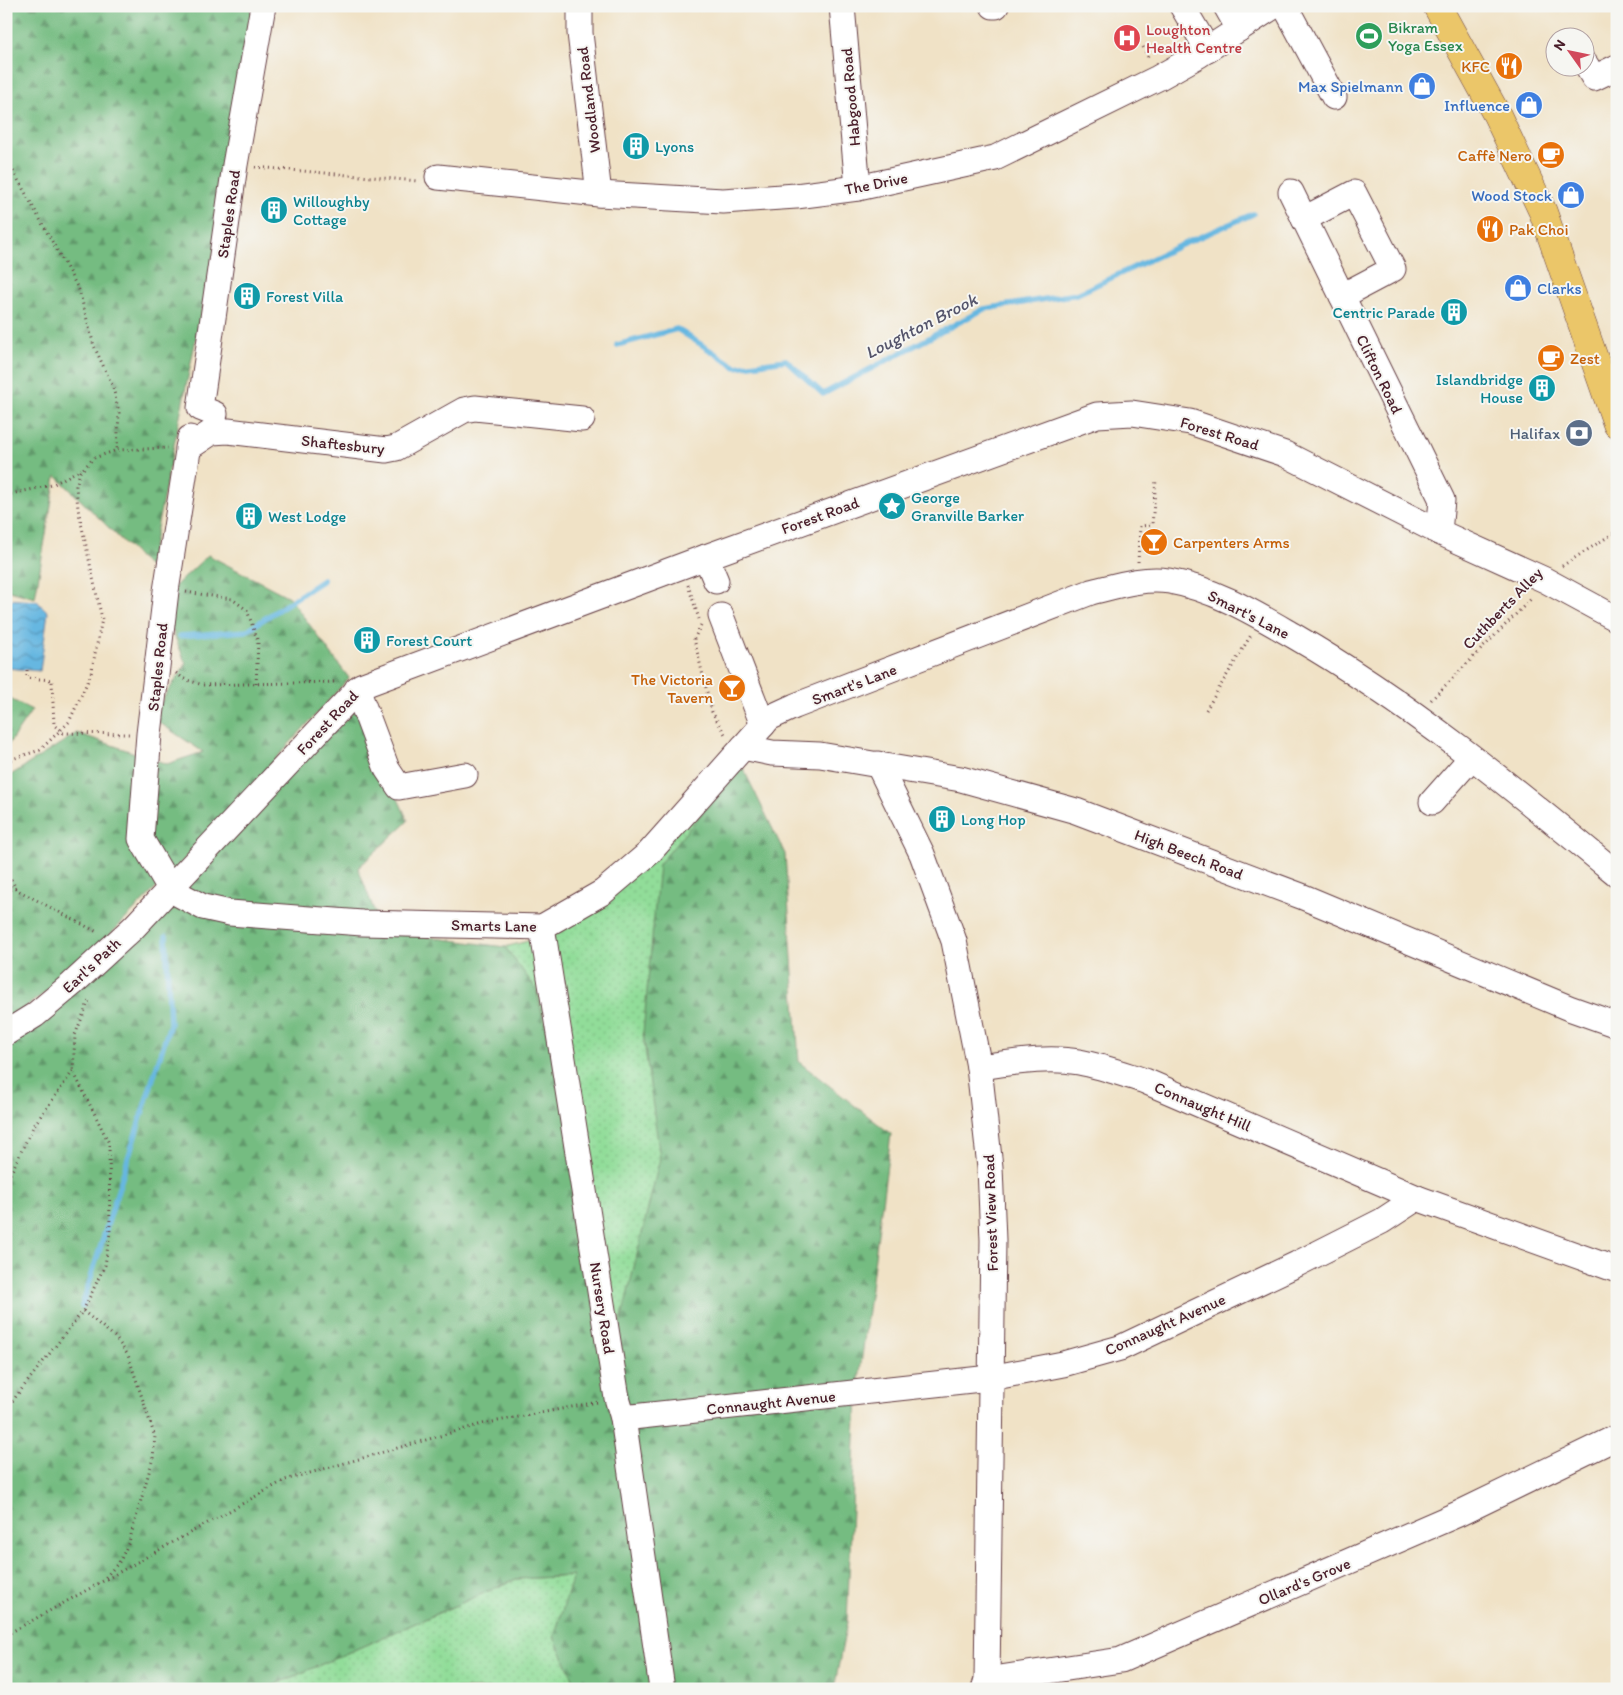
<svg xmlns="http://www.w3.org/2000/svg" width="1623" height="1695" viewBox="0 0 1623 1695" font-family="Itim,sans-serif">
	<defs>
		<pattern id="grass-dots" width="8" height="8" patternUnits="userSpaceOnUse" patternTransform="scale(1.25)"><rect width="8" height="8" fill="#91dd99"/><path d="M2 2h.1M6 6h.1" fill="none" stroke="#7fbd84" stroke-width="1.8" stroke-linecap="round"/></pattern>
		<pattern id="forest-firs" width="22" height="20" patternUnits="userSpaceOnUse" patternTransform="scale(1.25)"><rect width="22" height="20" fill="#74bc81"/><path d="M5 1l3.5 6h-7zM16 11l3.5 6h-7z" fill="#61986a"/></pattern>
		<pattern id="water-waves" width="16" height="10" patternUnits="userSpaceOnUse" patternTransform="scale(1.25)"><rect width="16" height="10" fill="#66b7e1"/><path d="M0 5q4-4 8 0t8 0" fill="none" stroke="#5694b7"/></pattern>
	</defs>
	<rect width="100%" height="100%" fill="#f6f6f2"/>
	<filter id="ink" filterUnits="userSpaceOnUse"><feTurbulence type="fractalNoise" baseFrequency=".02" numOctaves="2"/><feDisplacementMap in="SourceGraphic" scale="10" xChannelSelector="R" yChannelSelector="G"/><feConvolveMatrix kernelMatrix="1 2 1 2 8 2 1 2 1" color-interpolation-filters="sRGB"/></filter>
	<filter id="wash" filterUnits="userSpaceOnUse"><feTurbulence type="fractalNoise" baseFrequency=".0096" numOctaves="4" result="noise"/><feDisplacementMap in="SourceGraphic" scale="20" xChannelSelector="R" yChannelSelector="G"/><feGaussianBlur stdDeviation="1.12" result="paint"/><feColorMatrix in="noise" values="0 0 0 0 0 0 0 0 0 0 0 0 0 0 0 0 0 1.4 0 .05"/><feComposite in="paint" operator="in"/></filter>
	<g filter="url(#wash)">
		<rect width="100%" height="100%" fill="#f0e2c6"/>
		<g fill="url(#grass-dots)" stroke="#6e7e62">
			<polygon points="736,759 643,1033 661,1158 619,1332 536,989 505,947 555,934 594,906"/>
			<polygon points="574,1576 554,1637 578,1689 265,1689 516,1579"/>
		</g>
		<g fill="url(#forest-firs)" stroke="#5f6e56">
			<polygon points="6,6 257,6 216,241 149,567 56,476 35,598 6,590"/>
			<polygon points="208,555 289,597 349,678 184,860 71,974 6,1021 6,778 77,733 167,764 203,752 151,717 186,664 160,600"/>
			<polygon points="6,697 32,710 6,748"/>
			<polygon points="357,708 408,821 358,868 382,931 505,947 536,989 619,1330 660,1158 643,1033 659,864 742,766 785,854 799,1062 891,1134 857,1395 847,1622 834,1689 578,1689 554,1637 573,1576 516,1579 265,1689 6,1689 6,1039 296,769"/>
		</g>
		<polygon fill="url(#water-waves)" stroke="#586b86" points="6,599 37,601 48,612 40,671 6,668"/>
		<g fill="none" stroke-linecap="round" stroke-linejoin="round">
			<g stroke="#66b7e1" stroke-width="5.5">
				<polyline points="617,345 677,329 736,367 786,360 823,394 984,309 1077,294 1179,246 1253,214"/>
				<polyline points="180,636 246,631 323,580"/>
				<polyline points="82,1306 170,1024 166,936"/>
			</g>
		</g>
	</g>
	<g filter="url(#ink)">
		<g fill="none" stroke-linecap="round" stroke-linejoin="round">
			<g stroke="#633c42" stroke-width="27">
				<g id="minor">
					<polyline points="580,6 580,33 599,194"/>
					<polyline points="842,6 858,188"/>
					<polyline points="993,6 996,6"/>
					<polyline points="1182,6 1208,50"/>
					<polyline points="1226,6 1239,29"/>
					<polyline points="1285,6 1334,97"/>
					<polyline points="1586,65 1594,78 1617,67"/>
					<polyline points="438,177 599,194 723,201 796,196 858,188 995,158 1158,78 1199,55 1274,6"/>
					<polyline points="1291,192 1442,500 1439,532"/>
					<polyline points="1304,219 1354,193 1393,269 1342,296"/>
					<polyline points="215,414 200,408 235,165 263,6"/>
					<polyline points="188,448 212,432 228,431 386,450 396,448 464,410 475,408 582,419"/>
					<polyline points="706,557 716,581"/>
					<polyline points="721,616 763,725"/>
					<polyline points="357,689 387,769 399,787 465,775"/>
					<polyline points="743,747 772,753 820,755 961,779 1076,811 1301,896 1569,1008 1617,1025"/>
					<polyline points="878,764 922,854 954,941 979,1067 990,1167 993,1240 987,1680 984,1689"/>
					<polyline points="1432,802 1471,758"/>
					<path d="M171 890 203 907 230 913 362 923 542 927 603 892 649 853 769 718 795 706 1091 592C1116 586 1143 577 1169 581 1215 589 1254 613 1294 636 1410 703 1514 789 1617 874"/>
					<polyline points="171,890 141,839 149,734 166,591 190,438"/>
					<polyline points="542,927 617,1398 623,1418 662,1689"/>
					<polyline points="6,1033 35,1015 72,984 133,928 361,686 706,557 1097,415 1132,413 1190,422 1285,454 1439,532 1545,580 1617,619"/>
					<path d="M979 1067C1010 1063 1047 1056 1079 1062 1101 1066 1123 1074 1145 1081L1417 1198 1617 1270"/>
					<polyline points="623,1418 990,1378 1063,1364 1120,1348 1297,1264 1382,1221 1417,1198"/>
					<polyline points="987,1680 1121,1660 1458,1514 1617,1437"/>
				</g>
			</g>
			<g stroke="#633c42" stroke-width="29">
				<polyline id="major" points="1437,6 1497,115 1543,212 1617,424"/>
			</g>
			<g stroke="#633c42" stroke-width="3" stroke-dasharray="1 4" stroke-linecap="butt">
				<polyline points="1143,47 1149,59"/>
				<polyline points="6,158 79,290 94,346 113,387 119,413 117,450"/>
				<polyline points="255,167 418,181"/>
				<polyline points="6,495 52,485 81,469"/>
				<polyline points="1138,562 1140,526 1152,525 1156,480"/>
				<polyline points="1562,566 1617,531"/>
				<polyline points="688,585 699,619"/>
				<polyline points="186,592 232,599 247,610 258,642 256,685"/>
				<polyline points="701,625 694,639 712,712 726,736"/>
				<polyline points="27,670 27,678 52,680 54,725 63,733 129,734"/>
				<polyline points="176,673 184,679 203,685 335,682"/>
				<polyline points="1431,700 1532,598"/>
				<polyline points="1206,710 1251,635"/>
				<polyline points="6,761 40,750 69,722 91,674 102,619 78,509 76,486 80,472 94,458 117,450 168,448"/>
				<polyline points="6,871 16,888 6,891"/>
				<polyline points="6,884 97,932"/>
				<polyline points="6,1183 33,1127 73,1071"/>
				<polyline points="83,1311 115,1337 128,1355 155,1437 153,1458 129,1542 120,1561 103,1580"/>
				<polyline points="6,1409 83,1311 105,1265 110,1233 109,1143 73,1071 75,1035 90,998"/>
				<polyline points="6,1635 285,1480 482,1424 598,1402"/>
			</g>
			<use href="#minor" stroke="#fff" stroke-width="25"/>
			<use href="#major" stroke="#ebc669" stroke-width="28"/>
		</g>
	</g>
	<defs>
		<g id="stadium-disc" transform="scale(1.4375)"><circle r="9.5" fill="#2e9e5b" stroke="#f6f6f2"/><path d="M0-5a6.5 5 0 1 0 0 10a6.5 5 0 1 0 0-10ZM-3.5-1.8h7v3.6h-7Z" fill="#fff"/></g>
		<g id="hospital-disc" transform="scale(1.4375)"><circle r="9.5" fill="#e0444e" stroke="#f6f6f2"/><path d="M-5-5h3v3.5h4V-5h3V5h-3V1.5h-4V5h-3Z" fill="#fff"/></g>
		<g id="restaurant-disc" transform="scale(1.4375)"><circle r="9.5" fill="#e8710a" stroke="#f6f6f2"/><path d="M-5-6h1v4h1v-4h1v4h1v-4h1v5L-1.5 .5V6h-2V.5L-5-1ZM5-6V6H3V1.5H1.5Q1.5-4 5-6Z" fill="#fff"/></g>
		<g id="shop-disc" transform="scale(1.4375)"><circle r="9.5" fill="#3f7fe0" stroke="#f6f6f2"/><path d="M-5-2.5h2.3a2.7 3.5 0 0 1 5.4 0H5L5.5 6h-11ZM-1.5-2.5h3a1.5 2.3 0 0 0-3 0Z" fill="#fff"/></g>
		<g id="building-disc" transform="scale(1.4375)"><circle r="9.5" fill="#0f9aa8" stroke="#f6f6f2"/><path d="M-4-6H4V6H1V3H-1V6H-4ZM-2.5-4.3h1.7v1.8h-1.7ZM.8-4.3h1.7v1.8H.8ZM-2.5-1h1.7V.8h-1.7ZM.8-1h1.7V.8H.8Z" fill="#fff"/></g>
		<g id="cafe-disc" transform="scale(1.4375)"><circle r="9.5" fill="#e8710a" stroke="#f6f6f2"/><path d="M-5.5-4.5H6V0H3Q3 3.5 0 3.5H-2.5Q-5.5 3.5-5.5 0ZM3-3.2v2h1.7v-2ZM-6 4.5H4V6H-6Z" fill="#fff"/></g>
		<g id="bank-disc" transform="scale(1.4375)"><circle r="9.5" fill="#5c6f8a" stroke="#f6f6f2"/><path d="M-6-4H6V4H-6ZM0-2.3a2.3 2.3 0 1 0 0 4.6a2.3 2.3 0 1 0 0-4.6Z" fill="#fff"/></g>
		<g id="sight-disc" transform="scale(1.4375)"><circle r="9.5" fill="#0f9aa8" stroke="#f6f6f2"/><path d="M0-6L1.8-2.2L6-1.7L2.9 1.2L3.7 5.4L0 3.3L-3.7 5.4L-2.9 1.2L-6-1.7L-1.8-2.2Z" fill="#fff"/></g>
		<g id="bar-disc" transform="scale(1.4375)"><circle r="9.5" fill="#e8710a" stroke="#f6f6f2"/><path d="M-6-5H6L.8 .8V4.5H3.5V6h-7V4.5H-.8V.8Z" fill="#fff"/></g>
	</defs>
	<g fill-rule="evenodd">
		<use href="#stadium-disc" x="1369" y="36"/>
		<use href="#hospital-disc" x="1127" y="38"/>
		<use href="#restaurant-disc" x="1509" y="66"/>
		<use href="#shop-disc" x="1422" y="86"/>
		<use href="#shop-disc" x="1529" y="105"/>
		<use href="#building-disc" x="636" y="146"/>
		<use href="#cafe-disc" x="1551" y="155"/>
		<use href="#shop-disc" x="1571" y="195"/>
		<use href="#building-disc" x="274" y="210"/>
		<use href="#restaurant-disc" x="1490" y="229"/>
		<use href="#shop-disc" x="1518" y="288"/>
		<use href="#building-disc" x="247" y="296"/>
		<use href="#building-disc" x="1454" y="312"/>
		<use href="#cafe-disc" x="1551" y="358"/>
		<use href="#building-disc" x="1542" y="388"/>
		<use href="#bank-disc" x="1579" y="433"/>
		<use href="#sight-disc" x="892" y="506"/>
		<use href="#building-disc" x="249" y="516"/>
		<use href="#bar-disc" x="1154" y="542"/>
		<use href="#building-disc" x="367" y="640"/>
		<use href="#bar-disc" x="732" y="688"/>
		<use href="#building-disc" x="942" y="819"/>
	</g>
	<g text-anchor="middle" stroke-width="4" stroke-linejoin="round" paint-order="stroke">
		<g font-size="16" fill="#27864d" stroke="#f6f6f2" text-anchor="start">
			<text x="1388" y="33">Bikram<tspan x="1388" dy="18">Yoga Essex</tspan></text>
		</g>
		<g font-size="16" fill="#be3a42" stroke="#f6f6f2" text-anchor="start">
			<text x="1146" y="35">Loughton<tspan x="1146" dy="18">Health Centre</tspan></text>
		</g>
		<g font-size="16" fill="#c56008" stroke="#f6f6f2" text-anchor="end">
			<text x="1490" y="72">KFC</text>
			<text x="1532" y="161">Caffè Nero</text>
			<text x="1509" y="235" text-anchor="start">Pak Choi</text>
			<text x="1570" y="364" text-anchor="start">Zest</text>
			<text x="1173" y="548" text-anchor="start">Carpenters Arms</text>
			<text x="713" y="685">The Victoria<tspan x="713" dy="18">Tavern</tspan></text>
		</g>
		<g font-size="16" fill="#366cbe" stroke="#f6f6f2" text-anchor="end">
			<text x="1403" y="92">Max Spielmann</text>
			<text x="1510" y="111">Influence</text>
			<text x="1552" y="201">Wood Stock</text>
			<text x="1537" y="294" text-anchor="start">Clarks</text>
		</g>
		<g font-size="16" fill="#4a1f2b" stroke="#f6f6f2">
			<text transform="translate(850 97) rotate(-95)" y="6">Habgood Road</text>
			<text transform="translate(588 100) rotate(-97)" y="6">Woodland Road</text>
			<text transform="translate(876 183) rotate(-11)" y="6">The Drive</text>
			<text transform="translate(228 214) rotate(-82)" y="6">Staples Road</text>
			<text transform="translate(1380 374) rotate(64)" y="6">Clifton Road</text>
			<text transform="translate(1220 433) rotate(17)" y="6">Forest Road</text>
			<text transform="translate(343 444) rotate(6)" y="6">Shaftesbury</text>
			<text transform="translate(820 515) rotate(-20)" y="6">Forest Road</text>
			<text transform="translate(1502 608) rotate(-46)" y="6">Cuthberts Alley</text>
			<text transform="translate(1249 614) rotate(27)" y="6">Smart's Lane</text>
			<text transform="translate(157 667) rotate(-84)" y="6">Staples Road</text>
			<text transform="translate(854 684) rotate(-21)" y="6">Smart's Lane</text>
			<text transform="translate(327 722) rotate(-47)" y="6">Forest Road</text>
			<text transform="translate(1189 854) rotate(21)" y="6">High Beech Road</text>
			<text transform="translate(494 925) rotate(1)" y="6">Smarts Lane</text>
			<text transform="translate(91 965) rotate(-43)" y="6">Earl's Path</text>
			<text transform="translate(1203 1106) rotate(23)" y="6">Connaught Hill</text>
			<text transform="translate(990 1213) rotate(-92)" y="6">Forest View Road</text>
			<text transform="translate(603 1308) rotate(81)" y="6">Nursery Road</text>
			<text transform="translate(1165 1324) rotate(-24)" y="6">Connaught Avenue</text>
			<text transform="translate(771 1402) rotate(-6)" y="6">Connaught Avenue</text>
			<text transform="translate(1304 1581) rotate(-23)" y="6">Ollard's Grove</text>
		</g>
		<g font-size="16" fill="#0d838f" stroke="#f6f6f2" text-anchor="start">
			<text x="655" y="152">Lyons</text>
			<text x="293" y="207">Willoughby<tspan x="293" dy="18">Cottage</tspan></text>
			<text x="266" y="302">Forest Villa</text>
			<text x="1435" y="318" text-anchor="end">Centric Parade</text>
			<text x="1523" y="385" text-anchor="end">Islandbridge<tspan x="1523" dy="18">House</tspan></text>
			<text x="911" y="503">George<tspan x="911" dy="18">Granville Barker</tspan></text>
			<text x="268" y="522">West Lodge</text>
			<text x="386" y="646">Forest Court</text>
			<text x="961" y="825">Long Hop</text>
		</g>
		<g font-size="16" fill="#4e5e75" stroke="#f6f6f2" text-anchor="end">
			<text x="1560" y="439">Halifax</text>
		</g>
		<g font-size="18" font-style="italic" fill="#54546b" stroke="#f6f6f2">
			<text transform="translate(921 326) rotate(-27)" y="6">Loughton Brook</text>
		</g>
	</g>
	<rect width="1623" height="1695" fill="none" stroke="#f6f6f2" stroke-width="25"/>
	<g transform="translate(1570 52) rotate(303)"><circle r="24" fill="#f6f6f2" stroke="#b1a0a2"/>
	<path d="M0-4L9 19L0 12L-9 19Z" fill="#d1495b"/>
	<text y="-8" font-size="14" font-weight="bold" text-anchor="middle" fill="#4a1f2b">N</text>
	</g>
</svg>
